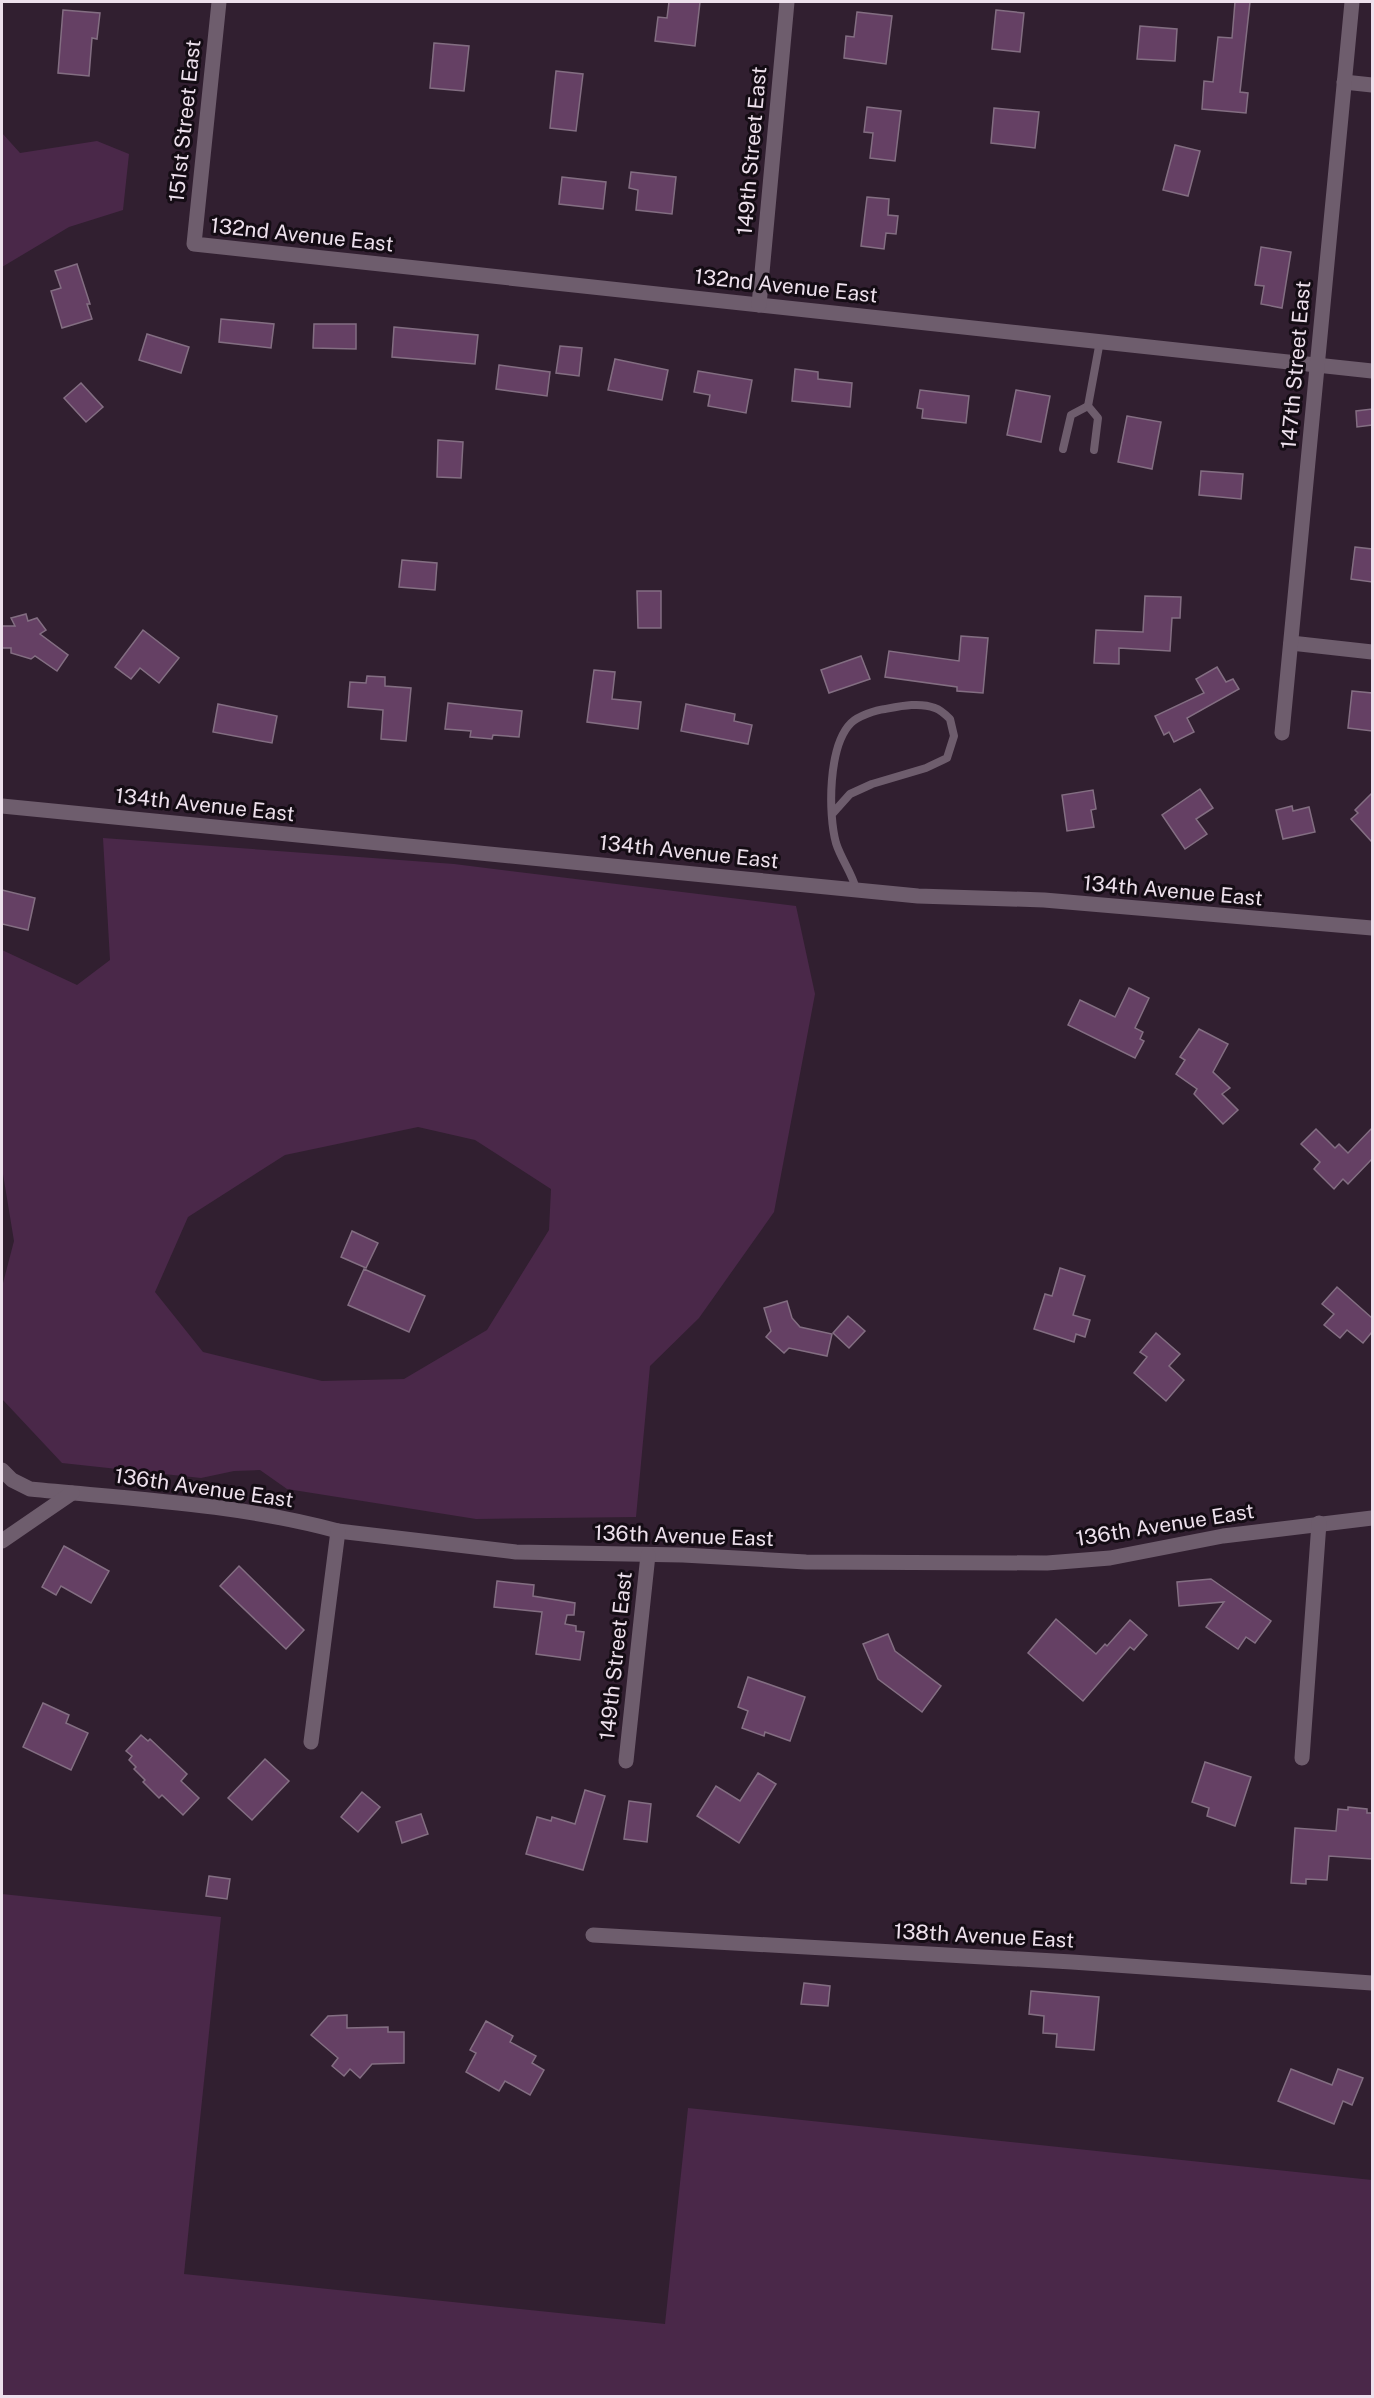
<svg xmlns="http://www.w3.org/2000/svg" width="1374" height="2398" viewBox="0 0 1374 2398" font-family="'Public Sans',sans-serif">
	<rect width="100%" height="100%" fill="#311f30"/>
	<g fill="#4a2849" fill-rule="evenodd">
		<polygon points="2,133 20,153 97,141 129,154 123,210 69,227 2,267"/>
		<path d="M103 838 454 864 796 906 815 994 774 1212 699 1318 650 1366 636 1517 476 1519 287 1489 260 1470 234 1471 201 1478 62 1463 2 1399V1287L14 1241 2 1168V950L77 985 110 960ZM418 1127 475 1140 551 1189 549 1230 487 1330 404 1379 322 1381 203 1352 155 1292 188 1217 285 1155Z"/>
		<polygon points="2,1894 221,1917 184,2274 665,2324 688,2108 1372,2180 1372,2396 2,2396"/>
	</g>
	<g fill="#654064" stroke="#836e82" stroke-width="1.5">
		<polygon points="669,2 700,2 695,46 655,41 658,17 667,18"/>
		<polygon points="1235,2 1250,2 1240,92 1248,93 1246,113 1202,109 1204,81 1213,82 1218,37 1232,38"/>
		<polygon points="63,10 100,13 97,39 92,38 89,76 58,73"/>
		<polygon points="996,10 1024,13 1020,52 992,49"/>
		<polygon points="857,12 892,16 886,64 844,58 846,36 854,37"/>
		<polygon points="1140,26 1177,29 1175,61 1137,59"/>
		<polygon points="434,43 469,46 464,91 430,88"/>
		<polygon points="556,71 583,74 576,131 550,128"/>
		<polygon points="867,107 901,111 895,161 870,158 873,133 864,132"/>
		<polygon points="994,108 1039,112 1035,148 991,143"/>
		<polygon points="1175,145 1200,151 1188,196 1163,190"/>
		<polygon points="631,172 676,177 672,214 636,210 638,190 629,188"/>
		<polygon points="562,177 606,182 603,209 559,204"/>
		<polygon points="867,197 889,199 888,215 898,216 896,234 886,233 884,249 861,246"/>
		<polygon points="1261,247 1291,252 1282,308 1261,304 1264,286 1255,285"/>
		<polygon points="77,264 90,304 87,304 92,319 62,328 51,291 61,288 55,271"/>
		<polygon points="221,319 274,324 271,348 219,342"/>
		<polygon points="314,324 356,324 356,349 313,348"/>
		<polygon points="394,327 478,335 475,364 392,357"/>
		<polygon points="147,334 189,347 181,373 139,360"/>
		<polygon points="560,346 582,348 579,376 556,373"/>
		<polygon points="615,359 668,370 662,400 608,390"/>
		<polygon points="499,365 550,372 547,396 496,389"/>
		<polygon points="795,369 818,372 818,379 852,383 850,407 792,401"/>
		<polygon points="698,371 752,380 746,413 708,406 710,395 694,392"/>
		<polygon points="81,383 103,407 86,422 64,398"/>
		<polygon points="920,390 969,396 966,423 922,418 923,409 917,408"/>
		<polygon points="1016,390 1050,396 1041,442 1007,435"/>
		<polygon points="1372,409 1372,425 1357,427 1356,411"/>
		<polygon points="1127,416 1161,422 1152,469 1118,462"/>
		<polygon points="438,440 463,442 461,478 437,477"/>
		<polygon points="1201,471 1243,474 1241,499 1199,495"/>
		<polygon points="1355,547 1372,549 1372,582 1351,579"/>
		<polygon points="402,560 437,563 435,590 399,587"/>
		<polygon points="637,591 661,591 661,628 638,628"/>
		<polygon points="1145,596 1181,597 1180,618 1172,618 1170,651 1119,648 1119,664 1094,663 1096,630 1143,632"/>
		<polygon points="26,614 28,621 37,618 46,630 40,634 68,655 57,671 35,656 31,659 11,653 11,648 2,648 2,626 15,626 11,618"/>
		<polygon points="143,630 179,658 159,683 140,668 131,679 115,667"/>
		<polygon points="961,636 988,638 983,693 957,691 957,687 885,677 889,651 959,661"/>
		<polygon points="861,656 870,679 829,693 821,670"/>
		<polygon points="1217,667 1226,682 1233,679 1239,689 1187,718 1194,732 1174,742 1169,732 1164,735 1155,716 1204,693 1196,679"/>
		<polygon points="594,670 615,672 612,699 641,702 638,729 587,722"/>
		<polygon points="367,676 385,677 385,686 411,688 406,741 381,739 383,710 348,707 350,682 366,683"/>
		<polygon points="1352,691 1372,693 1372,731 1348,728"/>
		<polygon points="448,703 522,711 519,737 493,735 492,739 470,737 471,731 445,729"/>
		<polygon points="218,704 277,716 272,743 213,732"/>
		<polygon points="686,704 735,714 734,721 752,725 748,744 681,731"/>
		<polygon points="1200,789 1213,808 1196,819 1207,834 1185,849 1162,815"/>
		<polygon points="1093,790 1096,809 1091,810 1094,827 1067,831 1062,795"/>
		<polygon points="1372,793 1372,842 1351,819 1358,813 1355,810"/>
		<polygon points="1292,806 1293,811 1309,807 1315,832 1283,839 1276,810"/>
		<polygon points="2,890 35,898 28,930 2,924"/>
		<polygon points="1129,988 1149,998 1135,1028 1143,1032 1140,1039 1144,1041 1135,1058 1068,1025 1080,1000 1115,1017"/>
		<polygon points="1199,1029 1228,1044 1213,1072 1230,1088 1222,1094 1238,1110 1223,1124 1194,1094 1197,1089 1176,1074 1185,1060 1180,1057"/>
		<polygon points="1372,1128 1372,1159 1348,1184 1343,1179 1334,1189 1314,1169 1320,1162 1301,1144 1316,1129 1335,1148 1339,1144 1348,1153"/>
		<polygon points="352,1231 378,1243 366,1268 341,1257"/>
		<polygon points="1060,1268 1085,1276 1073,1315 1090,1320 1085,1337 1076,1334 1074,1342 1034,1329 1045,1294 1052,1296"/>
		<polygon points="364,1269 425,1296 409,1332 348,1305"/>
		<polygon points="1337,1287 1372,1318 1372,1332 1363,1343 1347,1330 1340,1338 1324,1325 1334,1314 1322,1304"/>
		<polygon points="787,1301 792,1318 800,1327 832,1334 827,1356 789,1348 784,1353 766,1337 771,1331 764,1308"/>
		<polygon points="848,1316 865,1331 849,1348 833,1333"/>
		<polygon points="1156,1333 1180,1354 1169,1366 1184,1380 1166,1401 1134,1373 1147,1357 1140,1352"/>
		<polygon points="64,1546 109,1571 91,1603 61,1586 56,1595 42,1587"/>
		<polygon points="239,1566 304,1630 286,1649 220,1586"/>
		<polygon points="1211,1579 1271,1621 1255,1643 1246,1637 1238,1649 1206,1627 1224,1602 1179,1606 1177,1582"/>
		<polygon points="497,1581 534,1585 533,1596 575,1603 574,1615 567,1615 565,1624 576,1626 576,1631 584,1632 580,1660 536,1654 542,1612 494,1607"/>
		<polygon points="1056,1619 1096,1654 1105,1644 1107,1646 1130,1620 1147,1635 1134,1650 1130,1647 1083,1701 1028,1653"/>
		<polygon points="888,1634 895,1651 941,1686 922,1712 878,1679 863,1644"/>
		<polygon points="748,1677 805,1697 790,1741 765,1732 764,1736 742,1728 748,1711 738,1707"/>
		<polygon points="43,1703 69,1715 66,1723 88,1733 71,1770 23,1747"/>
		<polygon points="141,1735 148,1741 150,1739 187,1774 181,1781 199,1798 183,1815 162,1795 159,1798 143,1782 145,1780 134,1769 136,1767 129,1760 132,1756 126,1751"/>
		<polygon points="265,1759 289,1781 252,1820 228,1798"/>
		<polygon points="1205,1762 1251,1777 1235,1826 1207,1816 1209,1808 1192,1802"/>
		<polygon points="758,1773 776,1784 739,1843 697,1816 716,1786 740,1801"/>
		<polygon points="585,1790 605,1796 583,1870 526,1854 537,1817 551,1821 552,1817 575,1824"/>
		<polygon points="362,1792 380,1807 358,1832 341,1817"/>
		<polygon points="629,1801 651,1804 647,1842 624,1839"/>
		<polygon points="1348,1807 1367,1809 1367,1813 1372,1813 1372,1859 1329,1856 1327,1880 1306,1879 1306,1884 1291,1883 1295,1828 1336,1831 1338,1809 1348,1810"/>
		<polygon points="421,1814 428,1834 402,1843 396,1822"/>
		<polygon points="209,1876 230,1879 227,1899 206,1896"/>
		<polygon points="804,1983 830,1986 828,2006 801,2004"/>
		<polygon points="1031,1991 1099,1997 1094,2050 1056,2047 1057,2034 1043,2033 1044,2016 1029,2014"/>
		<polygon points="347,2015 347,2028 388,2027 388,2032 404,2032 404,2063 372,2064 360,2078 350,2069 344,2076 332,2066 338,2058 311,2035 328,2016"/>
		<polygon points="486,2021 513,2036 510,2042 536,2056 532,2063 544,2070 530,2095 505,2081 499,2091 466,2072 476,2053 470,2050"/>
		<polygon points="1291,2069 1332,2085 1338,2069 1363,2078 1352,2105 1343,2101 1334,2124 1278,2101"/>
	</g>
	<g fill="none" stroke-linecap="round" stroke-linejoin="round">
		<g stroke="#6e5d6d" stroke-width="8">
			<polyline points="1063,449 1071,415 1088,406"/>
			<polyline points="1094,450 1098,418 1088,406 1100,341"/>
			<path d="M833 813 850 794 872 784 926 768 947 758 954 736 950 719C946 715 941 710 935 708 920 702 901 706 885 709 876 710 858 716 851 723 828 746 828 814 836 843 841 859 852 873 856 889"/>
		</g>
		<g stroke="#6e5d6d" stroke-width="15">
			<polyline points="219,2 194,244 1372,371"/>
			<polyline points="1344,82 1372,85"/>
			<polyline points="759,305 787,2"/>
			<polyline points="1291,643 1372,652"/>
			<polyline points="1282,733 1352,2"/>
			<polyline points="2,806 918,896 1044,900 1372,928"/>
			<path d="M2 1470 12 1480 30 1489C132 1499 239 1504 338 1531L516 1552 683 1555 806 1562 1047 1563 1110 1558 1223 1536 1372 1518"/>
			<polyline points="2,1541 72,1493"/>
			<polyline points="311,1742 338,1531"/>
			<polyline points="1302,1758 1319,1523"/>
			<polyline points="626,1761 648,1555"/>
			<polyline points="593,1935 1072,1962 1372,1983"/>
		</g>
	</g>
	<g text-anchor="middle" stroke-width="6" stroke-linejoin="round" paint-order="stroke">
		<g font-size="21" fill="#ede0ec" stroke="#140c14">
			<text transform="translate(185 121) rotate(-84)" y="7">151st Street East</text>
			<text transform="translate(752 151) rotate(-85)" y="7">149th Street East</text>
			<text transform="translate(302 235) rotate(6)" y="7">132nd Avenue East</text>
			<text transform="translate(786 286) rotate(6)" y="7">132nd Avenue East</text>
			<text transform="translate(1296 365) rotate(-85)" y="7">147th Street East</text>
			<text transform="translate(205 805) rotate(6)" y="7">134th Avenue East</text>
			<text transform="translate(689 852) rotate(6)" y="7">134th Avenue East</text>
			<text transform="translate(1173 891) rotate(5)" y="7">134th Avenue East</text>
			<text transform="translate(204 1488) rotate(8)" y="7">136th Avenue East</text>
			<text transform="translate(1165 1525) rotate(-9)" y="7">136th Avenue East</text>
			<text transform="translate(684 1536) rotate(2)" y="7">136th Avenue East</text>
			<text transform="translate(616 1656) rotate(-84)" y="7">149th Street East</text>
			<text transform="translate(984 1936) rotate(3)" y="7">138th Avenue East</text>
		</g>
	</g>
	<rect width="1374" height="2398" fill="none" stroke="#ede0ec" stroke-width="6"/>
</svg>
